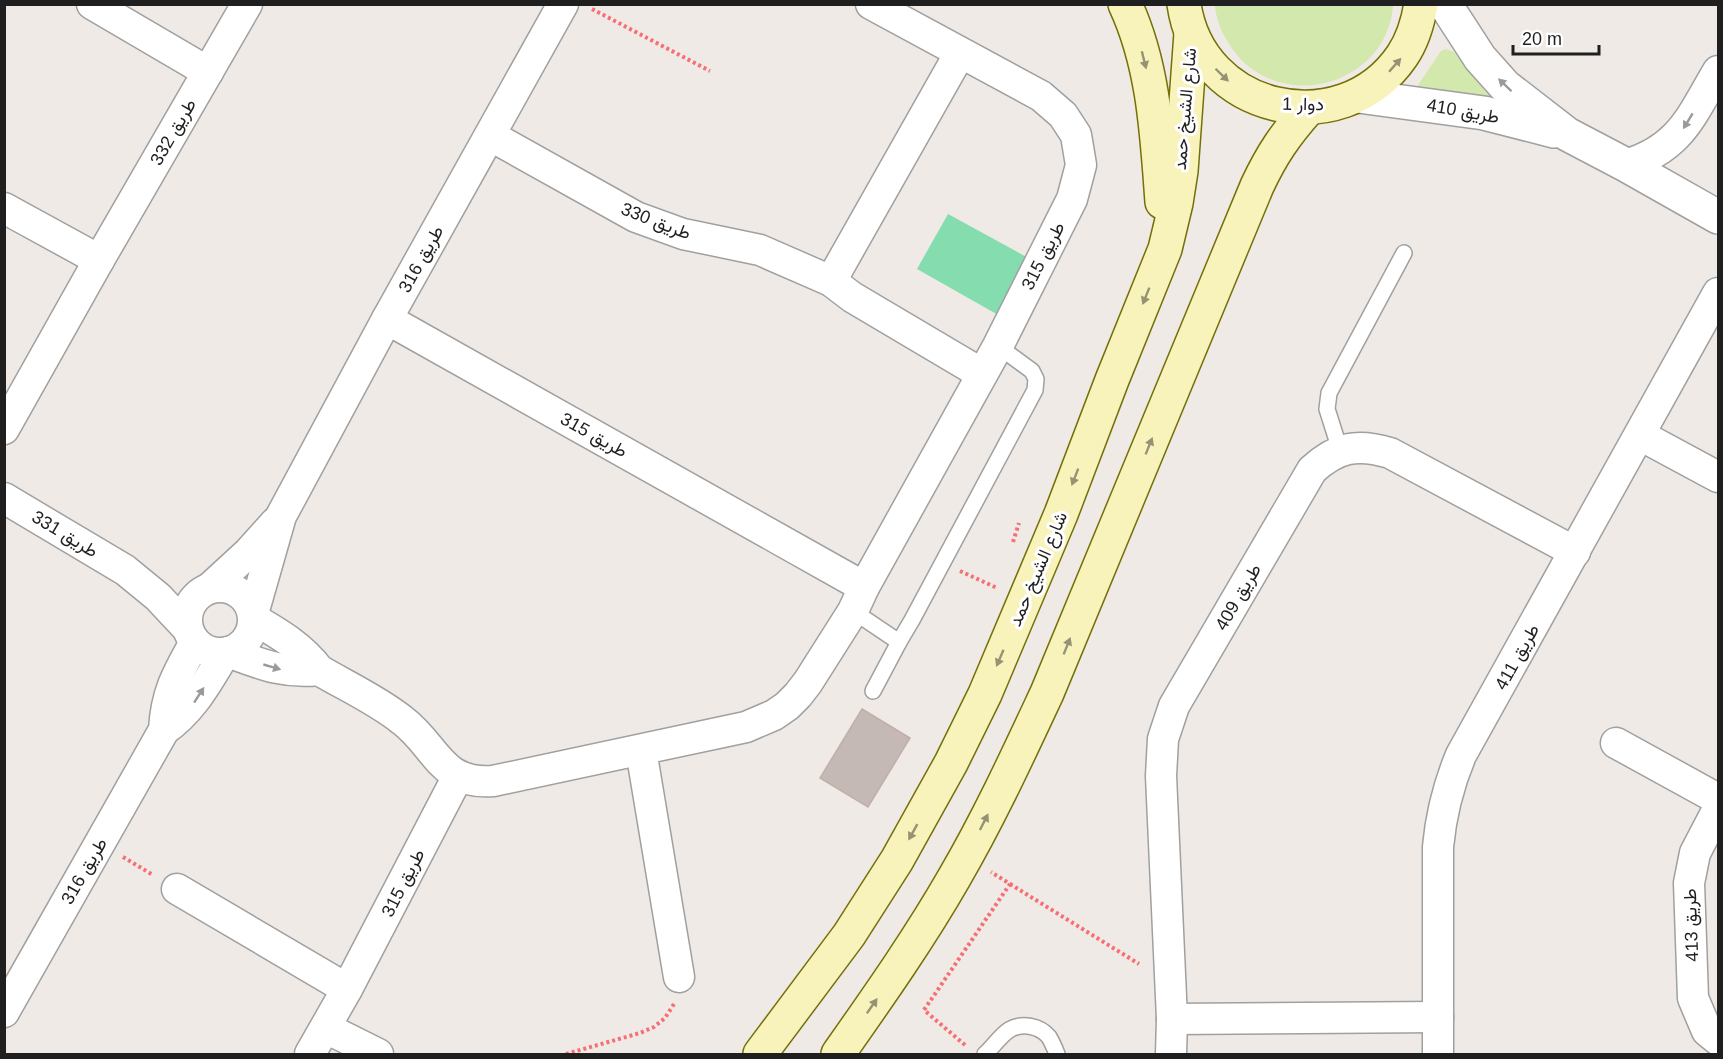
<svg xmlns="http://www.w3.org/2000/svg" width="1723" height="1059" viewBox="0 0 1723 1059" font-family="Arial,Vazirmatn,sans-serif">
	<rect width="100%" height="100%" fill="#efeae5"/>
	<g fill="#d2e8ac">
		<path d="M1215 5V4L1393 5C1388 82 1287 114 1237 55 1225 40 1216 23 1215 5Z"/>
		<polygon points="1446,49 1454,52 1484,90 1500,105 1412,94 1441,51"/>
	</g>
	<polygon fill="#85dcae" points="948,214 1032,260 1000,316 917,269"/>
	<polygon fill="#c4b9b5" stroke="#c1afa8" stroke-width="1.5" points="862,709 910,738 868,807 820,778"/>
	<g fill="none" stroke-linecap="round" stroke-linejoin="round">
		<g stroke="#a0a0a0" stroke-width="18">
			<g id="service">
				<polyline points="1340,450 1327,409 1329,393 1404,253"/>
				<polyline points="853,611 899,642 912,620 1035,390 1036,379 1032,371 998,346"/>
				<polyline points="873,691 899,642"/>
				<path d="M985 1054C993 1047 1000 1036 1009 1030 1022 1022 1040 1026 1049 1037 1052 1042 1055 1049 1057 1054"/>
			</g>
		</g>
		<g stroke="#a0a0a0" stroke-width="33">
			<g id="minor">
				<polyline points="92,4 208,72"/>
				<polyline points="491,136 636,217 683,234 760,250 831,281 852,297 982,374"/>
				<path d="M1626 165C1681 148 1691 116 1718 71"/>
				<polyline points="4,208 99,260"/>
				<polyline points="831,281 960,53"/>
				<polyline points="387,319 864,587"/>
				<polyline points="4,429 99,260 247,4"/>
				<polyline points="1640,435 1718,477"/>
				<polyline points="4,498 125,570 158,597 187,628"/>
				<circle cx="220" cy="620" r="33"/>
				<polyline points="211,587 248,553 275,523"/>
				<polyline points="253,614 281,516 387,319 563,4"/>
				<path d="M254 619C278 633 302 647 319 670 346 686 377 700 402 720 437 746 440 785 493 781L746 727 774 715 787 706 798 695 808 682 853 611 864 587 998 346 1072 199 1081 165 1076 135 1063 115 1041 96 871 4"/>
				<path d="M228 652C261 664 283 674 319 670"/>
				<path d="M164 730C193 710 207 682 225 653"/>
				<polyline points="1616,743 1718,799"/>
				<polyline points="641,750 679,977"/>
				<polyline points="1718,809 1695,853 1689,883 1693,998 1707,1031 1718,1040"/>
				<polyline points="177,889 347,989"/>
				<path d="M4 1012 164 730C166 693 177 674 195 642"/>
				<polyline points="1172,1019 1438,1017"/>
				<polyline points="326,1028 378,1054"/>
				<polyline points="310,1054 347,989 458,776"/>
				<path d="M1171 1054 1172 1019 1161 776 1163 739 1174 706 1312 470C1337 447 1357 443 1390 453L1575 552"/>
				<path d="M1438 1054V847C1441 814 1448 786 1461 755L1718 293"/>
			</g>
		</g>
		<g stroke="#a0a0a0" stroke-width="36">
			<g id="tertiary">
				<polyline points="1445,4 1480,58 1505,86 1567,134 1626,165 1718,217"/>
				<polyline points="1358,96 1484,113 1554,131"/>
			</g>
		</g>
		<g stroke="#747008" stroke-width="36">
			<g id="secondary">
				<path d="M1125 4C1154 66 1157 135 1162 202"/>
				<path d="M1184 4C1199 112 1341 145 1402 56 1413 40 1418 22 1421 4"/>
				<polyline points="760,1054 849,935 897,860 951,763 985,694 1061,514 1112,380 1165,249 1176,203 1181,171 1191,33"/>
				<path d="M838 1054C878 997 919 939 954 878 989 818 1018 755 1047 693L1257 186C1272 154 1285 135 1309 108"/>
			</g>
		</g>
		<g stroke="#f66f75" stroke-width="4" stroke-dasharray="3 3" stroke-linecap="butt">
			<polyline points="592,9 710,71"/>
			<polyline points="1013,542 1019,523"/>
			<polyline points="960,571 997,588"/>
			<polyline points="123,857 153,875"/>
			<polyline points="1010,884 1139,964"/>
			<polyline points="965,1045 924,1010 1010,884 991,872"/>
			<polyline points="566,1054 640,1033 654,1027 665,1018 674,1004"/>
		</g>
		<use href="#service" stroke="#fff" stroke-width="15"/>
		<use href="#minor" stroke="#fff" stroke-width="30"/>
		<use href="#tertiary" stroke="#fff" stroke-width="33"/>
		<use href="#secondary" stroke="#f8f2bb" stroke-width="33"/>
	</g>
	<defs><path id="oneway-solid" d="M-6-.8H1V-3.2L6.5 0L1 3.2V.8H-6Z" transform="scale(1.5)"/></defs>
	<g fill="#969375">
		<use href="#oneway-solid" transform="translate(1144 60) rotate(76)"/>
		<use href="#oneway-solid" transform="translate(1395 65) rotate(-49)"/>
		<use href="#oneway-solid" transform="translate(1222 75) rotate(44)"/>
		<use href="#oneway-solid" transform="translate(1146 296) rotate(112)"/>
		<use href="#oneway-solid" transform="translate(1149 446) rotate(-68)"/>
		<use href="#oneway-solid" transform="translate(1075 477) rotate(111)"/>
		<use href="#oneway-solid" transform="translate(1067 646) rotate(-68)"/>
		<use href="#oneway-solid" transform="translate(1000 658) rotate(113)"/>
		<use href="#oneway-solid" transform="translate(984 822) rotate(-63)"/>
		<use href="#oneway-solid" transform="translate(913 832) rotate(119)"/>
		<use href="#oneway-solid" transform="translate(872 1006) rotate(-55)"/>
	</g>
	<g fill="#9a9a9a">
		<use href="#oneway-solid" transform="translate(1505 85) rotate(-136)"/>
		<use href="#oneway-solid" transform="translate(1688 121) rotate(121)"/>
		<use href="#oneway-solid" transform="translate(272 667) rotate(16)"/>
		<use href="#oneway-solid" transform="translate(199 695) rotate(-57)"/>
	</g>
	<g text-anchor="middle" stroke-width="6" stroke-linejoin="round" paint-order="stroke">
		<g font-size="18" fill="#1f1f1f" stroke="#fff">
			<text transform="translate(1303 104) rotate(1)" y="6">دوار 1</text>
			<text transform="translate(1185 109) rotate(-85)" y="6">شارع الشيخ حمد</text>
			<text transform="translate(1463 111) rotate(10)" y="6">طريق 410</text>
			<text transform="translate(173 132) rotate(-60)" y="6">طريق 332</text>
			<text transform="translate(656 221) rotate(21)" y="6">طريق 330</text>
			<text transform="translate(1043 256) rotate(-63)" y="6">طريق 315</text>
			<text transform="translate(421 259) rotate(-61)" y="6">طريق 316</text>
			<text transform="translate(594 435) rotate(29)" y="6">طريق 315</text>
			<text transform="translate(65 534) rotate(31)" y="6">طريق 331</text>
			<text transform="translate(1038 569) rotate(-67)" y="6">شارع الشيخ حمد</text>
			<text transform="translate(1238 597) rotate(-60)" y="6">طريق 409</text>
			<text transform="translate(1517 657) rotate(-61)" y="6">طريق 411</text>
			<text transform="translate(84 871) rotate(-60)" y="6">طريق 316</text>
			<text transform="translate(403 883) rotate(-63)" y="6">طريق 315</text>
			<text transform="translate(1691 925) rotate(-92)" y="6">طريق 413</text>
		</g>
	</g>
	<rect width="1723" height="1059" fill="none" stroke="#1f1f1f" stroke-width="12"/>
	<path d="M1513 45v9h86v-9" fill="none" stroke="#1f1f1f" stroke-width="3"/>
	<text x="1522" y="45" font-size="18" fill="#1f1f1f" stroke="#ffffff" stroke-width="4.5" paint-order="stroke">20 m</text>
</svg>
